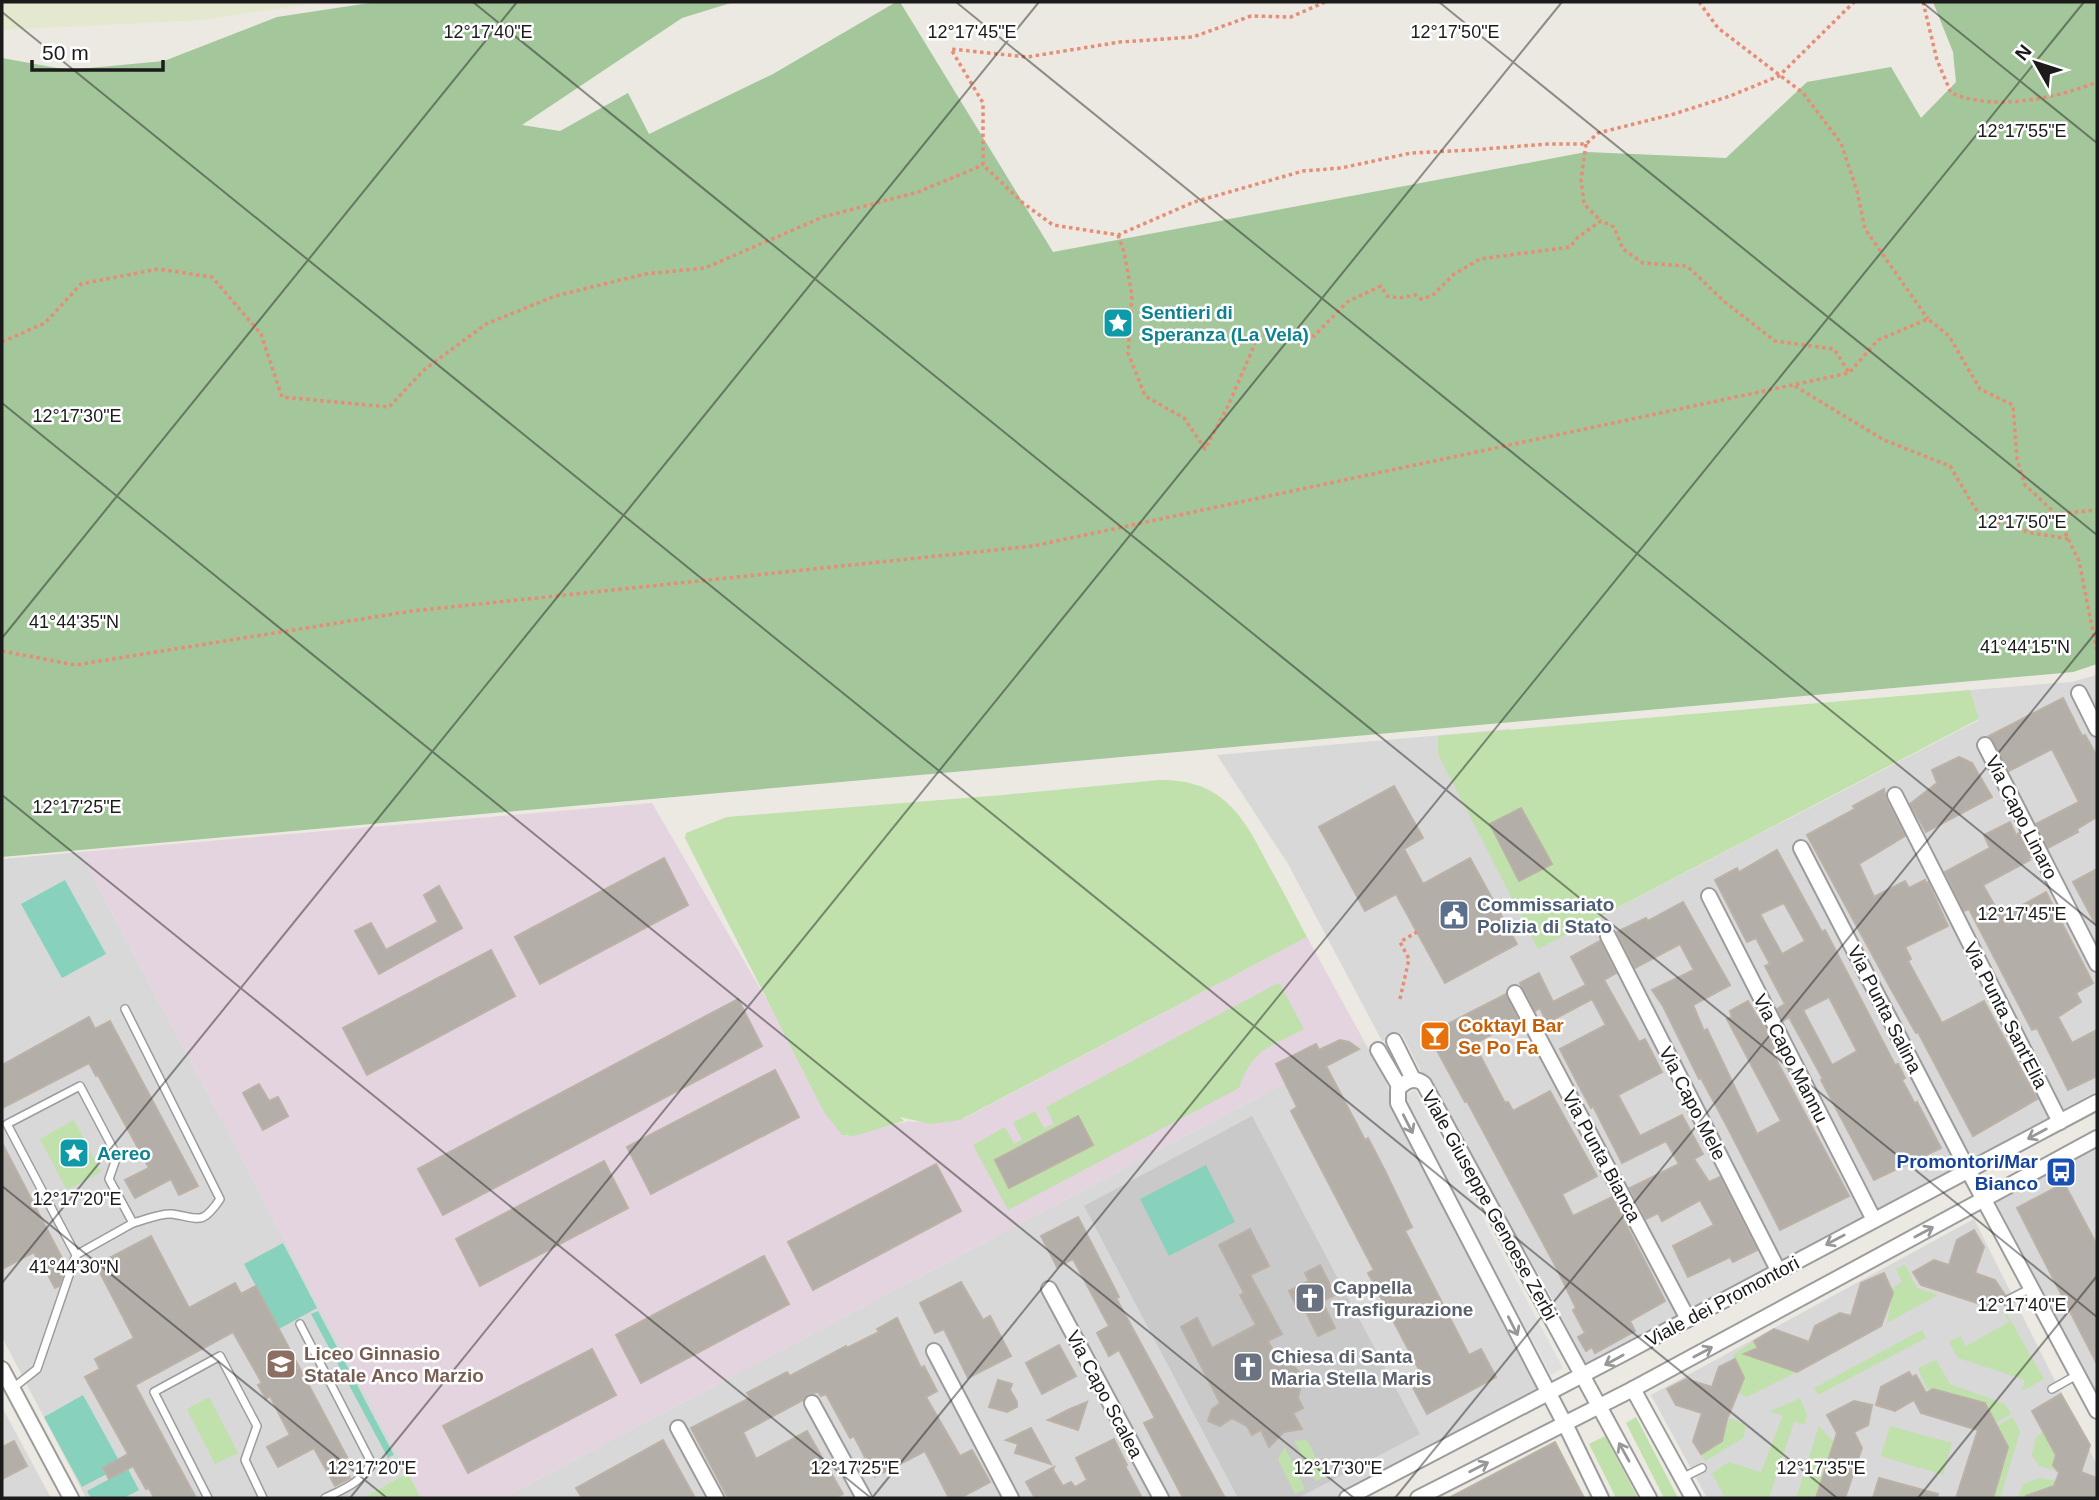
<svg xmlns="http://www.w3.org/2000/svg" width="2099" height="1500" viewBox="0 0 2099 1500" font-family="Arial,sans-serif">
	<rect width="100%" height="100%" fill="#ebe9e1"/>
	<g fill="#d9d8d8">
		<polygon points="2097,675 2097,1091 1588,1368 1547,1289 1420,1070 1402,1034 1382,1041 1288,864 1217,755 1510,729 1617,908 1979,720 1970,690 2071,682"/>
		<polygon points="80,852 408,1473 362,1498 86,1498 2,1337 2,859"/>
		<polygon points="1364,1041 1386,1080 1392,1105 1542,1392 1336,1498 503,1498"/>
		<polygon points="2097,1148 2097,1396 1996,1202"/>
		<polygon points="1974,1219 2097,1465 2097,1498 1707,1498 1651,1395"/>
		<polygon points="2,1407 51,1498 2,1498"/>
	</g>
	<polygon fill="#e4d4df" points="652,803 846,1136 909,1121 914,1122 965,1118 1307,937 1364,1041 503,1498 421,1498 80,852"/>
	<polygon fill="#c9c9c9" points="1252,1116 1420,1434 1298,1498 1238,1498 1084,1206"/>
	<polygon fill="#e4e8ce" points="2,2 320,2 203,20 2,30"/>
	<g fill="#c0e0ac">
		<polygon points="1970,690 1979,719 1538,949 1438,754 1438,736"/>
		<path d="M1159 780C1222 779 1243 815 1269 866 1282 889 1294 913 1307 937L960 1120 930 1124 900 1117 904 1121 854 1136 842 1135 824 1112 685 838 686 833 727 817 1003 795Z"/>
		<path d="M1278 983 1280 984 1304 1029C1269 1048 1253 1048 1239 1088L1008 1210 973 1145 1005 1127 1014 1144 1022 1140 1013 1123 1035 1111 1044 1128 1054 1124 1046 1107Z"/>
		<polygon points="74,1120 101,1172 67,1190 40,1139"/>
		<polygon points="1905,1265 1917,1288 1938,1295 1887,1323 1893,1293 1891,1289 1902,1282 1896,1269"/>
		<polygon points="2005,1314 2007,1314 2044,1379 2022,1391 2025,1380 1958,1358 1949,1342 1960,1336 1966,1346 2009,1322"/>
		<polygon points="1922,1330 1926,1338 1818,1395 1814,1388"/>
		<polygon points="1754,1341 1765,1362 1797,1372 1747,1397 1738,1393 1744,1378 1733,1355"/>
		<polygon points="1936,1360 1950,1384 2005,1404 2011,1414 1996,1423 1985,1403 1927,1389 1918,1368"/>
		<polygon points="209,1397 238,1453 215,1464 187,1409"/>
		<polygon points="1800,1398 1807,1415 1805,1424 1794,1422 1769,1498 1725,1498 1712,1473 1729,1462 1761,1472 1783,1415 1769,1412"/>
		<polygon points="1636,1417 1678,1498 1664,1498 1626,1423"/>
		<polygon points="2013,1417 2020,1432 2000,1498 1993,1498 2008,1447 1997,1426"/>
		<polygon points="1729,1418 1742,1423 1746,1428 1743,1438 1705,1461 1701,1454 1722,1441"/>
		<polygon points="1819,1426 1834,1442 1816,1498 1796,1498"/>
		<polygon points="1890,1426 1952,1443 1943,1475 1881,1456"/>
		<polygon points="2043,1432 2052,1447 2058,1449 2058,1471 2039,1466 2032,1455 2036,1437"/>
		<polygon points="1605,1436 1638,1498 1616,1498 1589,1444"/>
		<polygon points="1306,1440 1309,1443 1325,1477 1316,1481 1294,1441"/>
		<polygon points="1285,1447 1305,1489 1295,1494 1278,1460 1279,1456"/>
		<polygon points="408,1473 421,1498 362,1498"/>
		<polygon points="2040,1478 2056,1481 2054,1486 2046,1489 2043,1498 2018,1498 2023,1484"/>
	</g>
	<polygon fill="#a3c69b" points="376,2 734,2 682,18 522,125 560,131 628,93 649,134 773,74 896,2 900,2 1053,252 1586,152 1726,158 1807,82 1891,67 1921,118 1956,82 1953,52 1933,2 2097,2 2097,664 2073,672 2,857 2,58 68,70 164,61 277,17"/>
	<g fill="#88d2bd">
		<polygon points="65,880 106,954 62,978 21,904"/>
		<polygon points="1206,1165 1235,1222 1169,1256 1140,1199"/>
		<polygon points="283,1243 317,1308 279,1329 244,1264"/>
		<polygon points="318,1311 394,1455 388,1458 311,1314"/>
		<polygon points="83,1395 122,1466 82,1487 44,1417"/>
		<polygon points="128,1469 139,1490 124,1498 91,1498 87,1491"/>
	</g>
	<polygon fill="#dfdfdf" points="1415,1090 1563,1368 1551,1375 1402,1097"/>
	<g fill="#b4aea8" stroke="#bbb1a6" stroke-width="2" fill-rule="evenodd">
		<polygon points="2063,698 2082,736 2085,735 2097,756 2097,817 2077,829 2078,832 2048,848 2036,824 2079,802 2052,749 2009,771 1989,736"/>
		<polygon points="1959,757 1972,763 1992,797 1926,832 1910,804 1937,783 1932,770"/>
		<polygon points="1394,786 1423,838 1404,849 1423,884 1470,858 1517,944 1445,983 1396,894 1365,911 1319,827"/>
		<polygon points="1884,789 1886,799 1905,836 1859,864 1874,897 1905,881 1909,888 1925,880 1926,883 1928,882 1948,926 1905,947 1911,959 1908,961 1942,1023 1984,1001 2037,1099 1973,1136 1918,1032 1916,1033 1891,989 1807,835 1855,809 1853,806"/>
		<polygon points="1521,808 1552,864 1519,881 1490,824"/>
		<polygon points="2010,822 2016,835 2019,833 2031,857 2028,858 2030,860 1983,885 2001,917 2046,892 2093,983 2076,993 2081,1002 2058,1017 2072,1043 2097,1030 2097,1076 2068,1090 2037,1028 2032,1030 1969,909 1964,911 1945,872 1990,848 1984,835"/>
		<path d="M1777 850 1822 932 1825 930 1895 1065 1898 1064 1905 1078 1902 1080 1915 1104 1917 1102 1941 1148 1874 1180 1821 1080 1823 1079 1789 1017 1783 1021 1777 1009 1785 1004 1765 966 1770 964 1756 938 1747 942 1715 880 1737 868 1739 872ZM1784 903 1805 941 1782 954 1760 914ZM1829 997 1857 1051 1832 1065 1803 1010Z"/>
		<polygon points="664,858 688,905 540,984 515,937"/>
		<polygon points="2097,869 2097,927 2073,882"/>
		<polygon points="439,886 462,928 379,974 355,931 371,923 386,950 438,922 424,895"/>
		<polygon points="1683,902 1730,985 1693,1005 1704,1031 1707,1029 1757,1134 1781,1121 1727,1019 1732,1017 1730,1011 1748,1001 1758,1018 1760,1017 1774,1049 1771,1050 1849,1196 1780,1230 1729,1130 1701,1078 1699,1079 1663,1006 1652,990 1694,970 1680,944 1635,968 1617,932 1646,918 1648,921"/>
		<polygon points="1600,941 1616,973 1604,980 1639,1042 1645,1039 1662,1072 1618,1095 1640,1136 1682,1115 1703,1154 1694,1159 1709,1182 1720,1177 1757,1250 1733,1262 1730,1257 1688,1277 1673,1246 1714,1225 1700,1200 1662,1221 1658,1213 1646,1219 1630,1188 1679,1164 1666,1141 1622,1163 1593,1106 1591,1108 1578,1084 1560,1049 1606,1025 1592,999 1547,1023 1540,1008 1535,1011 1521,985 1520,983 1539,973 1553,1002 1586,985 1571,957"/>
		<polygon points="491,950 515,996 367,1075 343,1028"/>
		<polygon points="1506,994 1518,1020 1474,1044 1505,1103 1508,1102 1513,1111 1550,1091 1597,1176 1562,1194 1573,1216 1612,1197 1665,1301 1630,1321 1635,1331 1595,1353 1592,1347 1586,1351 1578,1337 1585,1333 1573,1310 1576,1308 1556,1267 1467,1101 1465,1102 1428,1034"/>
		<polygon points="738,999 762,1046 443,1215 418,1169"/>
		<polygon points="89,1017 95,1029 110,1021 198,1186 179,1195 171,1179 135,1198 125,1180 149,1168 98,1075 96,1076 89,1063 2,1108 2,1065"/>
		<polygon points="1340,1040 1349,1042 1359,1049 1326,1066 1365,1140 1368,1138 1386,1173 1412,1227 1405,1231 1469,1355 1481,1349 1496,1377 1427,1414 1412,1386 1424,1379 1368,1273 1374,1270 1291,1111 1297,1107 1276,1064 1316,1044 1319,1050"/>
		<polygon points="775,1070 799,1117 651,1194 627,1147"/>
		<polygon points="259,1084 269,1101 278,1097 288,1116 263,1130 243,1093"/>
		<polygon points="1078,1116 1093,1145 1009,1188 995,1160"/>
		<polygon points="2,1143 63,1260 56,1263 63,1275 59,1286 55,1288 39,1258 37,1259 34,1252 2,1269"/>
		<polygon points="604,1161 628,1208 480,1286 456,1239"/>
		<polygon points="936,1164 961,1211 813,1290 788,1242"/>
		<polygon points="2064,1183 2097,1245 2097,1364 2017,1208"/>
		<polygon points="1078,1217 1119,1297 1116,1298 1225,1498 1183,1498 1144,1423 1155,1418 1119,1350 1109,1356 1097,1333 1109,1326 1073,1259 1057,1267 1041,1236"/>
		<polygon points="1250,1229 1269,1266 1250,1275 1282,1334 1268,1341 1278,1360 1293,1365 1299,1372 1302,1380 1298,1398 1303,1408 1293,1413 1302,1429 1284,1432 1269,1447 1261,1430 1252,1435 1247,1426 1232,1418 1220,1426 1208,1421 1212,1409 1220,1403 1181,1327 1197,1318 1212,1348 1256,1325 1240,1295 1244,1293 1219,1245"/>
		<polygon points="1974,1230 1984,1247 1975,1273 1995,1280 2005,1295 1986,1306 1921,1285 1913,1272 1934,1260 1949,1265 1957,1240"/>
		<polygon points="151,1236 189,1308 235,1283 241,1294 256,1286 347,1457 341,1460 350,1478 335,1486 314,1448 278,1467 267,1447 290,1435 270,1396 266,1399 258,1385 262,1383 233,1332 135,1385 196,1498 154,1498 149,1488 146,1489 133,1466 109,1479 103,1468 128,1454 85,1377 100,1369 95,1359 134,1338 96,1265"/>
		<polygon points="764,1256 789,1304 641,1383 616,1335"/>
		<polygon points="1320,1265 1335,1295 1322,1301 1335,1328 1318,1336 1301,1302 1296,1305 1289,1291 1309,1281 1305,1273"/>
		<polygon points="1884,1273 1893,1293 1881,1326 1797,1372 1744,1354 1758,1348 1754,1341 1774,1329 1809,1342 1815,1326 1840,1313 1851,1316 1861,1283"/>
		<polygon points="961,1282 983,1320 990,1316 1011,1356 968,1378 944,1329 935,1333 920,1303"/>
		<polygon points="897,1318 921,1368 924,1366 937,1391 926,1397 960,1456 972,1450 990,1482 960,1498 949,1498 925,1451 875,1477 854,1436 850,1438 826,1394 821,1396 818,1392 808,1394 803,1400 743,1432 756,1459 807,1431 843,1494 835,1498 728,1498 691,1428 750,1398 747,1393 787,1372 790,1376 846,1346 847,1348 879,1332 877,1329"/>
		<polygon points="1059,1345 1076,1376 1042,1394 1026,1363"/>
		<polygon points="592,1349 616,1395 468,1473 443,1426"/>
		<polygon points="1735,1359 1744,1378 1727,1419 1722,1441 1701,1454 1693,1441 1702,1413 1676,1405 1667,1389 1686,1379 1712,1387 1719,1367"/>
		<polygon points="1909,1372 1912,1377 1916,1375 1926,1393 1933,1389 1985,1403 2008,1447 1993,1498 1956,1498 1978,1430 1921,1413 1914,1400 1895,1411 1876,1405 1881,1387"/>
		<polygon points="998,1380 1012,1384 1010,1390 1017,1402 1017,1407 1007,1412 989,1407"/>
		<polygon points="2061,1394 2090,1445 2081,1472 2097,1478 2097,1498 2026,1498 2026,1496 2054,1486 2059,1473 2053,1465 2056,1455 2032,1411"/>
		<polygon points="1854,1401 1872,1405 1868,1425 1854,1432 1862,1448 1845,1498 1816,1498 1837,1433 1827,1415"/>
		<polygon points="1087,1402 1078,1430 1048,1420 1070,1409"/>
		<polygon points="1031,1428 1051,1464 1015,1453 1018,1444 1006,1440"/>
		<polygon points="1114,1439 1127,1465 1125,1466 1142,1498 1035,1498 1026,1482 1054,1467 1053,1470 1063,1486 1071,1482 1075,1487 1087,1480 1076,1458"/>
		<polygon points="663,1440 695,1498 582,1498 576,1488"/>
		<polygon points="14,1441 27,1466 2,1479 2,1447"/>
		<polygon points="1555,1442 1584,1498 1449,1498"/>
		<polygon points="1879,1478 1938,1494 1937,1498 1873,1498"/>
	</g>
	<g fill="none" stroke-linecap="round" stroke-linejoin="round">
		<g stroke="#9c9c9c" stroke-width="10">
			<g id="lane">
				<path d="M125 1009 220 1199C202 1226 199 1218 172 1214 160 1213 145 1220 133 1223"/>
				<polyline points="2006,1301 2031,1288"/>
				<path d="M300 1324 371 1462C363 1482 344 1489 325 1498"/>
				<polyline points="13,1388 37,1369 76,1255 7,1124 80,1086 117,1156 109,1179 133,1223 76,1255"/>
				<polyline points="2052,1389 2077,1375"/>
				<polyline points="1682,1478 1702,1468"/>
				<polyline points="208,1498 154,1392 220,1356 257,1426 245,1460 263,1498"/>
			</g>
		</g>
		<g stroke="#9c9c9c" stroke-width="18">
			<g id="street">
				<polyline points="2079,693 2097,729"/>
				<polyline points="1985,745 2097,964"/>
				<polyline points="1895,795 2060,1122"/>
				<polyline points="1801,848 1968,1170 2097,1411"/>
				<polyline points="1709,896 1874,1220"/>
				<polyline points="1608,936 1778,1270"/>
				<polyline points="1515,993 1688,1319"/>
				<polyline points="1394,1041 1413,1079"/>
				<polyline points="1378,1050 1399,1086"/>
				<polyline points="1049,1289 1161,1498"/>
				<polyline points="934,1351 1011,1498"/>
				<polyline points="2,1369 71,1498"/>
				<polyline points="1633,1389 1693,1498"/>
				<polyline points="812,1403 864,1498"/>
				<polyline points="678,1428 716,1498"/>
				<path d="M1347 1498C1598 1368 1848 1235 2097 1102"/>
				<polyline points="1418,1498 1633,1389 2097,1138"/>
				<path d="M1601 1498 1570 1434 1398 1103V1089C1405 1081 1415 1076 1424 1084L1649 1498"/>
			</g>
		</g>
		<g stroke="#e88d75" stroke-width="3.5" stroke-dasharray="3.5 3.5" stroke-linecap="butt">
			<polyline points="521,2 524,2"/>
			<polyline points="1325,2 1291,17 1251,16 1193,37 1120,42 1027,57 951,49 983,103 983,165 1023,203 1053,225 1118,235 1194,202 1303,171 1341,168 1411,153 1472,150 1547,144 1586,144 1598,133 1674,114 1730,96 1779,76 1854,2"/>
			<polyline points="1699,2 1718,28 1803,93 1841,143 1857,191 1865,229 1928,319"/>
			<path d="M1923 2 1937 60 1951 93C1994 111 2055 99 2097 82"/>
			<polyline points="1586,144 1581,180 1584,204 1601,221"/>
			<polyline points="1118,235 1124,252 1132,295 1128,353 1145,396 1184,418 1205,449 1228,406 1257,339 1272,331 1314,336 1347,302 1381,286 1387,296 1399,298 1416,295 1421,299 1432,296 1454,274 1480,259 1570,247 1578,237 1601,221 1614,227 1623,249 1643,263 1687,266 1726,303 1775,341 1834,349 1849,373"/>
			<polyline points="2,342 45,323 81,284 158,269 212,277 261,334 282,397 389,407 424,370 486,324 555,296 645,274 705,268 823,217 918,192 983,165"/>
			<polyline points="1795,386 1884,440 1950,466 1981,518 2032,533 2069,539"/>
			<polyline points="2056,514 2079,561 2097,652"/>
			<polyline points="2,651 75,665 412,611 1033,546 1849,373 1878,340 1928,319 1949,336 1980,389 2013,405 2017,459 2025,485 2056,514 2097,510"/>
			<polyline points="1400,999 1409,959 1400,942 1417,932"/>
		</g>
		<use href="#lane" stroke="#fff" stroke-width="7"/>
		<use href="#street" stroke="#fff" stroke-width="14"/>
	</g>
	<defs><path id="oneway-shaft" d="M-6 0H5M1.5-3L5.5 0L1.5 3" fill="none" stroke-width="1.6" stroke-linecap="round" stroke-linejoin="round" transform="scale(1.75)"/></defs>
	<g stroke="#989898">
		<use href="#oneway-shaft" transform="translate(1408 1124) rotate(63)"/>
		<use href="#oneway-shaft" transform="translate(2037 1134) rotate(152)"/>
		<use href="#oneway-shaft" transform="translate(1924 1232) rotate(-28)"/>
		<use href="#oneway-shaft" transform="translate(1835 1240) rotate(152)"/>
		<use href="#oneway-shaft" transform="translate(1513 1326) rotate(63)"/>
		<use href="#oneway-shaft" transform="translate(1703 1352) rotate(-28)"/>
		<use href="#oneway-shaft" transform="translate(1614 1360) rotate(151)"/>
		<use href="#oneway-shaft" transform="translate(1624 1452) rotate(-119)"/>
		<use href="#oneway-shaft" transform="translate(1479 1467) rotate(-27)"/>
	</g>
	<path fill="none" stroke="#1b1b1b" stroke-width="2" stroke-opacity="0.45" d="M473 2 2097 1317M956 2 2097 926M1439 2 2097 535M1922 2 2097 143M2 12 1837 1498M2 403 1354 1498M2 638 517 2M2 795 871 1498M2 1186 387 1498M2 1283 1039 2M350 1498 1562 2M872 1498 2084 2M1395 1498 2097 631M1918 1498 2097 1276"/>
	<defs>
		<g id="sight-square" transform="scale(1.575)"><rect x="-9" y="-9" width="18" height="18" rx="4" fill="#0f9aa8" stroke="#fff"/><path d="M0-6L1.8-2.2L6-1.7L2.9 1.2L3.7 5.4L0 3.3L-3.7 5.4L-2.9 1.2L-6-1.7L-1.8-2.2Z" fill="#fff"/></g>
		<g id="civic-square" transform="scale(1.575)"><rect x="-9" y="-9" width="18" height="18" rx="4" fill="#5c6f8a" stroke="#fff"/><path d="M-.6-6.5H3V-4.5H.6V-3L4-1V1h2V6H-6V1h2V-1L-.6-3ZM-1.2 2.5V6h2.4V2.5Z" fill="#fff"/></g>
		<g id="bar-square" transform="scale(1.575)"><rect x="-9" y="-9" width="18" height="18" rx="4" fill="#e8710a" stroke="#fff"/><path d="M-6-5H6L.8 .8V4.5H3.5V6h-7V4.5H-.8V.8Z" fill="#fff"/></g>
		<g id="bus-square" transform="scale(1.575)"><rect x="-9" y="-9" width="18" height="18" rx="4" fill="#1a4fb4" stroke="#fff"/><path d="M-5-6H5V4H4V6H2V4H-2V6H-4V4H-5ZM-3.5-4V0h7V-4ZM-3.5 1.2v1.5H-2V1.2ZM2 1.2v1.5H3.5V1.2Z" fill="#fff"/></g>
		<g id="church-square" transform="scale(1.575)"><rect x="-9" y="-9" width="18" height="18" rx="4" fill="#6b7280" stroke="#fff"/><path d="M-1.2-6h2.4v3.5h3.3v2.4h-3.3V6h-2.4V-.1h-3.3v-2.4h3.3Z" fill="#fff"/></g>
		<g id="school-square" transform="scale(1.575)"><rect x="-9" y="-9" width="18" height="18" rx="4" fill="#8d6e63" stroke="#fff"/><path d="M0-5L7-2L0 1L-7-2ZM-4 1L0 2.5L4 1V4Q0 6-4 4Z" fill="#fff"/></g>
	</defs>
	<g fill-rule="evenodd">
		<use href="#sight-square" x="1118" y="323"/>
		<use href="#civic-square" x="1454" y="915"/>
		<use href="#bar-square" x="1435" y="1036"/>
		<use href="#sight-square" x="74" y="1153"/>
		<use href="#bus-square" x="2061" y="1172"/>
		<use href="#church-square" x="1310" y="1298"/>
		<use href="#school-square" x="281" y="1364"/>
		<use href="#church-square" x="1248" y="1367"/>
	</g>
	<g text-anchor="middle" stroke-width="5" stroke-linejoin="round" paint-order="stroke">
		<g font-size="19" font-weight="bold" fill="#0d838f" stroke="#fff" text-anchor="start">
			<text x="1141" y="319">Sentieri di<tspan x="1141" dy="22">Speranza (La Vela)</tspan></text>
			<text x="97" y="1160">Aereo</text>
		</g>
		<g font-size="19" fill="#1b1b1b" stroke="#fff">
			<text transform="translate(2022 817) rotate(63)" y="7">Via Capo Linaro</text>
			<text transform="translate(1885 1009) rotate(63)" y="7">Via Punta Salina</text>
			<text transform="translate(2006 1015) rotate(63)" y="7">Via Punta Sant'Elia</text>
			<text transform="translate(1791 1058) rotate(63)" y="7">Via Capo Mannu</text>
			<text transform="translate(1693 1103) rotate(63)" y="7">Via Capo Mele</text>
			<text transform="translate(1602 1156) rotate(62)" y="7">Via Punta Bianca</text>
			<text transform="translate(1490 1205) rotate(61)" y="7">Viale Giuseppe Genoese Zerbi</text>
			<text transform="translate(1722 1301) rotate(-28)" y="7">Viale dei Promontori</text>
			<text transform="translate(1105 1394) rotate(62)" y="7">Via Capo Scalea</text>
		</g>
		<g font-size="19" font-weight="bold" fill="#4e5e75" stroke="#fff" text-anchor="start">
			<text x="1477" y="911">Commissariato<tspan x="1477" dy="22">Polizia di Stato</tspan></text>
		</g>
		<g font-size="19" font-weight="bold" fill="#c56008" stroke="#fff" text-anchor="start">
			<text x="1458" y="1032">Coktayl Bar<tspan x="1458" dy="22">Se Po Fa</tspan></text>
		</g>
		<g font-size="19" font-weight="bold" fill="#164399" stroke="#fff" text-anchor="end">
			<text x="2038" y="1168">Promontori/Mar<tspan x="2038" dy="22">Bianco</tspan></text>
		</g>
		<g font-size="19" font-weight="bold" fill="#5b616d" stroke="#fff" text-anchor="start">
			<text x="1333" y="1294">Cappella<tspan x="1333" dy="22">Trasfigurazione</tspan></text>
			<text x="1271" y="1363">Chiesa di Santa<tspan x="1271" dy="22">Maria Stella Maris</tspan></text>
		</g>
		<g font-size="19" font-weight="bold" fill="#785e54" stroke="#fff" text-anchor="start">
			<text x="304" y="1360">Liceo Ginnasio<tspan x="304" dy="22">Statale Anco Marzio</tspan></text>
		</g>
	</g>
	<g font-size="18" text-anchor="middle" fill="#1b1b1b" stroke="#fff" stroke-width="5" stroke-linejoin="round" paint-order="stroke">
		<text x="488" y="38">12°17'40"E</text>
		<text x="972" y="38">12°17'45"E</text>
		<text x="1455" y="38">12°17'50"E</text>
		<text x="2022" y="137">12°17'55"E</text>
		<text x="77" y="422">12°17'30"E</text>
		<text x="2022" y="528">12°17'50"E</text>
		<text x="74" y="628">41°44'35"N</text>
		<text x="2025" y="653">41°44'15"N</text>
		<text x="77" y="813">12°17'25"E</text>
		<text x="2022" y="920">12°17'45"E</text>
		<text x="77" y="1205">12°17'20"E</text>
		<text x="74" y="1273">41°44'30"N</text>
		<text x="2022" y="1311">12°17'40"E</text>
		<text x="372" y="1474">12°17'20"E</text>
		<text x="855" y="1474">12°17'25"E</text>
		<text x="1338" y="1474">12°17'30"E</text>
		<text x="1821" y="1474">12°17'35"E</text>
	</g>
	<rect width="2099" height="1500" fill="none" stroke="#1b1b1b" stroke-width="7"/>
	<g transform="translate(2036 63) rotate(309)" stroke="#ffffff" stroke-width="5" paint-order="stroke">
	<path d="M0-5L12 26L0 18L-12 26Z" fill="#1b1b1b"/>
	<text y="-10" font-size="19" font-weight="bold" text-anchor="middle" fill="#1b1b1b">N</text>
	</g>
	<path d="M32 60v10h131v-10" fill="none" stroke="#1b1b1b" stroke-width="3.5"/>
	<text x="42" y="60" font-size="21" fill="#1b1b1b" stroke="#ffffff" stroke-width="5" paint-order="stroke">50 m</text>
</svg>
